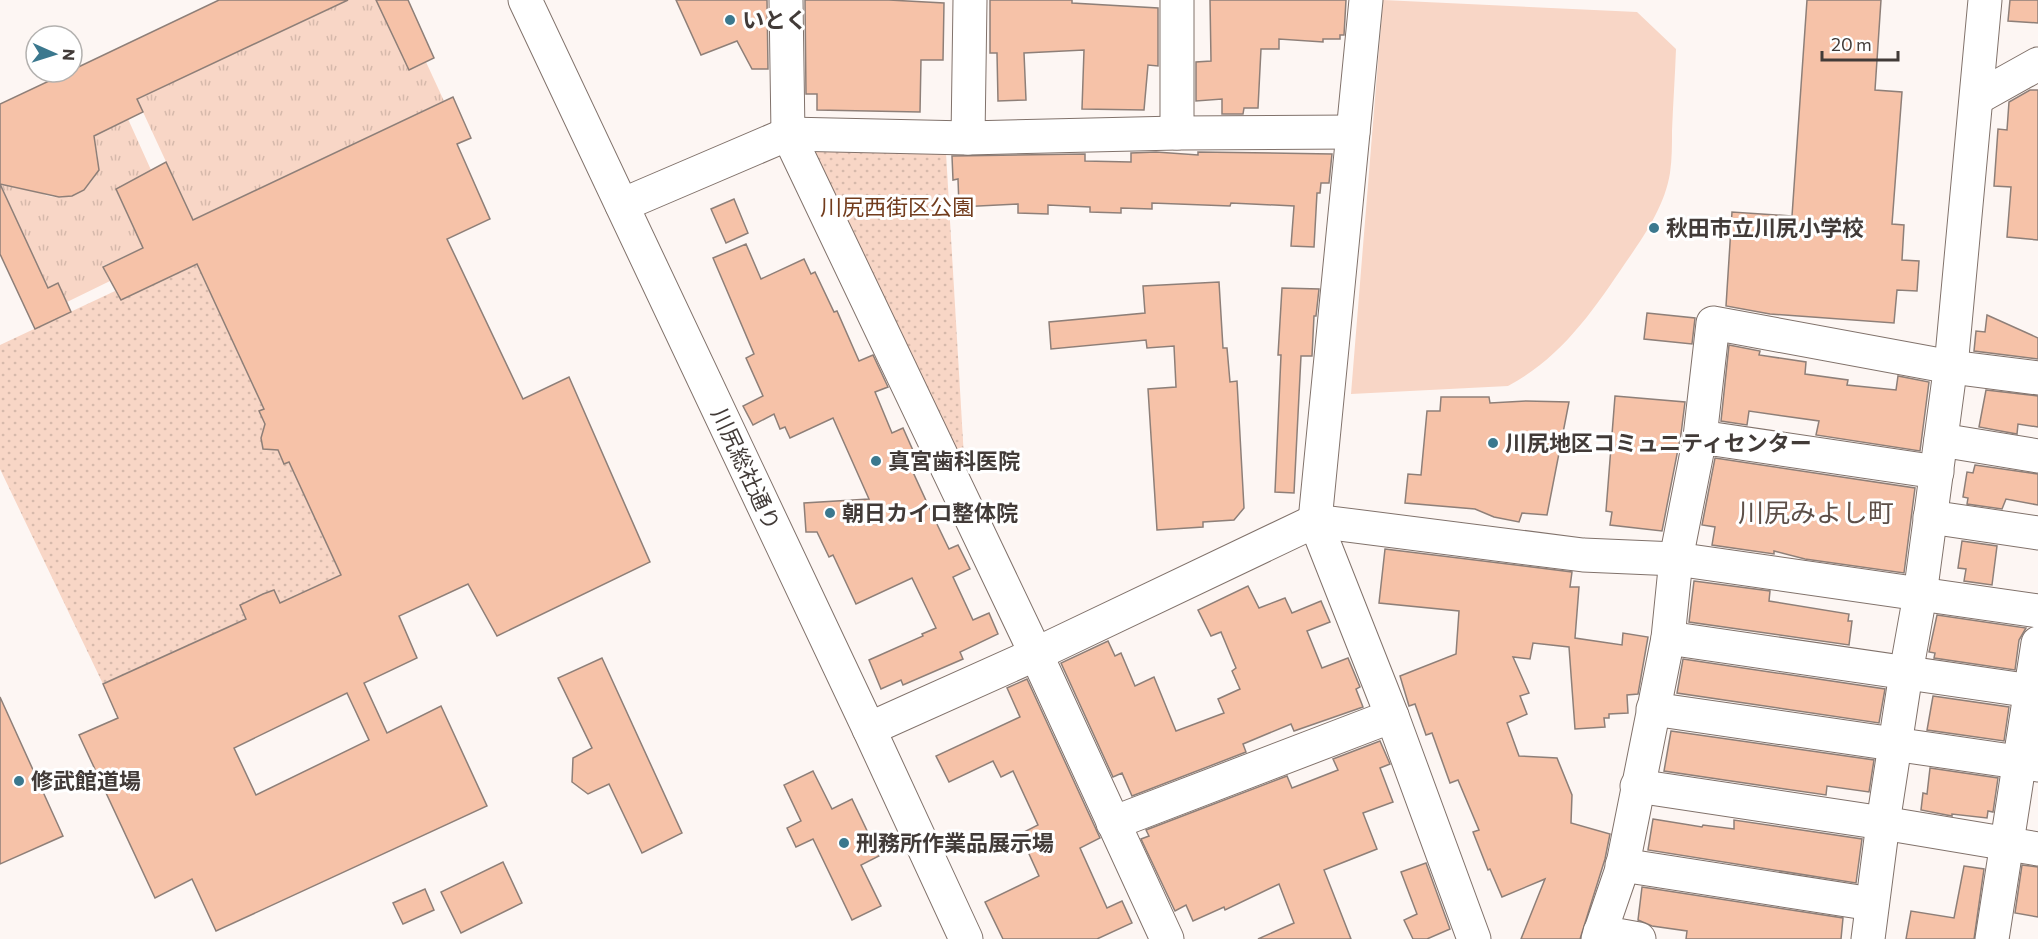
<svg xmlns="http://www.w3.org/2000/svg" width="2038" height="939" viewBox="0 0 2038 939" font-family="Commissioner,'Noto Sans JP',sans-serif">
	<defs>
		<pattern id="grass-tufts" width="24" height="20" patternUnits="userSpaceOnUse" patternTransform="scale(1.5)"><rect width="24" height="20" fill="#f8d6c6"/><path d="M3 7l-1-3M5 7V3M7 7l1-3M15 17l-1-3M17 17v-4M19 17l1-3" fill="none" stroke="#d6b9ab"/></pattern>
		<pattern id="park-dots" width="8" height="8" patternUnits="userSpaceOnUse" patternTransform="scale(1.5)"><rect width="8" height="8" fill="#f8d6c6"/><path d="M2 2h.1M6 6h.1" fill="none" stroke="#d6b9ab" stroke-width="1.8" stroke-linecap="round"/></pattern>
	</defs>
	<rect width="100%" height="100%" fill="#fdf6f3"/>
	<g fill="url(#grass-tufts)">
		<polygon points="348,0 376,0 409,70 426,62 444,101 193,220 137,99"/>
		<path d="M119 99 151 170 116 190 139 240 178 232 103 266 110 281 67 302 58 283 48 288 0 184V154C11 165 27 186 41 193 63 205 96 191 98 164 99 155 95 145 92 137Z"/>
	</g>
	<g fill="url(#park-dots)">
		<polygon points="813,149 946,153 966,491"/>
		<path d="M197 264 264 409 259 412 267 428C261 433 261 438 263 446L278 450 284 464 289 462 341 575 280 603 274 590 240 605 246 619 103 684 0 469V345L115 291 121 300Z"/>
	</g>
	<path fill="#f8d6c6" d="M1383 0 1637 12 1676 49C1675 77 1673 104 1672 131 1672 145 1672 159 1670 173 1665 205 1645 235 1626 262 1593 311 1561 358 1508 386L1351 394Z"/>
	<g fill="#f6c2a8" stroke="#8e7f78" stroke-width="1.5" fill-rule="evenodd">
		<polygon points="219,0 348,0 137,99 143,112 94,136 99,170 84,190 72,196 59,197 0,184 48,288 58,283 71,312 35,329 0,254 0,104 68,72 72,72 72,70"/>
		<polygon points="376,0 408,0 434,58 409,70"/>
		<polygon points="676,0 767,0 768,69 752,69 737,41 701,55"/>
		<polygon points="805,0 889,0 944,3 943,60 921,60 920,112 817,110 817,94 806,94"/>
		<polygon points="990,0 1072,0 1072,3 1158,8 1158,66 1148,65 1144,110 1082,109 1084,50 1024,53 1026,100 998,101 997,53 990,53"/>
		<polygon points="1210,0 1346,0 1344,35 1340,35 1340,39 1323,39 1323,42 1279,39 1279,49 1261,49 1258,108 1244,108 1243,114 1222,114 1222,99 1196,101 1196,62 1211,61"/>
		<polygon points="1807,0 1881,0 1875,90 1902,92 1892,224 1904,225 1902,260 1919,261 1917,291 1897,290 1894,323 1770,314 1726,306 1732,212 1792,216"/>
		<polygon points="2010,0 2038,0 2038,23 2008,21"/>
		<polygon points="2030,90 2038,90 2038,240 2007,237 2011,187 1994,186 1998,129 2007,130 2009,102"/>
		<path d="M453 97 471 138 457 144 490 219 447 239 523 399 569 377 650 562 497 636 468 584 399 616 417 658 364 683 387 733 441 706 487 806 216 931 192 879 155 898 79 735 118 718 103 684 246 619 240 605 263 594 274 590 280 603 341 575 289 462 284 464 278 450 263 449 261 438 265 424 259 411 264 409 197 264 121 300 103 267 143 248 116 189 166 162 193 220ZM347 693 369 740 256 795 234 748Z"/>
		<polygon points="1156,152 1198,155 1198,152 1332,154 1329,183 1321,183 1320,193 1317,193 1314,247 1291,246 1294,206 1231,203 1230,206 1152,203 1152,209 1121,208 1121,213 1090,212 1090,207 1048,205 1048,214 1018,213 1018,204 959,207 958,179 953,180 952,156 1085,154 1085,161 1131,162 1131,153"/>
		<polygon points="734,199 748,233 726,243 711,209"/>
		<polygon points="746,244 761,279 804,259 811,274 815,272 834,312 837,311 859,361 873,355 888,387 875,392 892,433 903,428 915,455 907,459 934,518 949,549 958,545 970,569 953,577 973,620 989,613 998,634 960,652 963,659 903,685 901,680 881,689 869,660 923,636 922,634 936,628 912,578 856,604 833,555 829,557 817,532 806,532 804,503 869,499 833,418 790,438 785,427 780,429 774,414 753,425 743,406 763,396 746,358 754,354 713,258"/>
		<polygon points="1219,282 1223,348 1227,348 1230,382 1237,381 1244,508 1234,520 1203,522 1203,527 1157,530 1148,389 1176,387 1174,346 1147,348 1146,340 1051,349 1049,322 1145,313 1143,286"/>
		<polygon points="1282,288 1319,289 1316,316 1314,316 1312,356 1301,356 1294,493 1275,492 1281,355 1278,355"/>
		<polygon points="1647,313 1695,318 1692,344 1644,339"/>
		<polygon points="1987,315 2038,338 2038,359 1974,351 1976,331 1985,332"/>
		<polygon points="1729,345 1760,351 1759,355 1806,362 1805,374 1848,380 1847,385 1896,390 1898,376 1929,382 1920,451 1816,435 1819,421 1749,411 1747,425 1721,421"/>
		<polygon points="1986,390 2038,396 2038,427 2018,424 2017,434 1979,427"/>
		<polygon points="1615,396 1685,402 1681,434 1662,531 1610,525 1612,512 1606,511"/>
		<polygon points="1441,397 1489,397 1490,403 1526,401 1569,402 1547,515 1522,513 1519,522 1494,517 1475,509 1405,503 1408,474 1421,475 1427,411 1440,411"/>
		<polygon points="1715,458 1915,488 1904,573 1805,559 1774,551 1774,554 1712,545 1715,527 1702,525"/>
		<polygon points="1975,465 2038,474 2038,505 2006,499 2002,509 1967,504 1968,498 1963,497 1967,472 1973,473"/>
		<polygon points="1962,541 1997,546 1992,585 1964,581 1966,569 1958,568"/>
		<polygon points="1385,549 1572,572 1570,587 1579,587 1575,638 1622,645 1623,633 1648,637 1638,694 1627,695 1628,713 1609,714 1609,718 1604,718 1605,727 1575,729 1569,647 1533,643 1530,659 1513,657 1529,693 1520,696 1527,714 1507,723 1519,756 1557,758 1572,795 1571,823 1610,834 1605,859 1580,939 1521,939 1545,879 1502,897 1490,869 1488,870 1473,832 1479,830 1458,780 1450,783 1432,733 1426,735 1415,704 1409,706 1400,676 1456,654 1459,611 1379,603"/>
		<polygon points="1694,581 1770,591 1769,601 1849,614 1848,621 1852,621 1849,645 1689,622"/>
		<polygon points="1248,586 1259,608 1285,598 1292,613 1321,601 1330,622 1307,631 1322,668 1348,658 1360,687 1356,689 1363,707 1294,731 1291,724 1243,744 1246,752 1132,796 1122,773 1113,777 1061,663 1108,641 1115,656 1121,653 1135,686 1154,677 1176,731 1224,713 1218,699 1240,689 1232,671 1236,668 1221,632 1211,636 1198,610"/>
		<polygon points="1937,615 2026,628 2019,640 2015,670 1934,658 1935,653 1929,652"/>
		<polygon points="602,658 682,833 642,853 609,784 588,794 572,782 573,758 592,748 558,678"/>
		<polygon points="1683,659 1885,689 1879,723 1677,693"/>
		<polygon points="1027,679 1100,838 1080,848 1107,908 1122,901 1132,923 1097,939 1003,939 985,902 1039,876 1020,834 1038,825 1013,771 1001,777 993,761 949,782 936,756 1020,717 1007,688"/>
		<polygon points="1933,696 2009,707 2004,741 1927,730"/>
		<polygon points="0,697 63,836 0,864"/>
		<polygon points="1671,731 1874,760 1869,792 1827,786 1826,795 1664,771"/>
		<polygon points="1380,741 1390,764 1380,768 1393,802 1363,813 1377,849 1324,870 1351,939 1258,939 1294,923 1279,884 1225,910 1224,907 1193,921 1186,905 1175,911 1141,839 1149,836 1146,830 1287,776 1292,788 1338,770 1333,759"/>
		<polygon points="1930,768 1998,778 1993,812 1988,811 1987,818 1952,814 1952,816 1921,810 1923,793 1927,794"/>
		<polygon points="813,771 832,809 852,799 879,856 861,865 881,906 852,920 813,839 796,847 787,828 801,821 784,785"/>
		<polygon points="1653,819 1702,827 1703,825 1734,829 1734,820 1862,839 1856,883 1648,850"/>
		<polygon points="503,862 522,903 461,933 441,892"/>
		<polygon points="1426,863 1450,929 1427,939 1413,939 1404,920 1417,914 1401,872"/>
		<polygon points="2022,865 2038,867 2038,917 2015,913"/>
		<polygon points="1964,866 1984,869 1974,939 1906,939 1911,911 1954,918"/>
		<polygon points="1642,887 1843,918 1841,939 1686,939 1687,931 1652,926 1638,920"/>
		<polygon points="425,889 434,910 403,924 393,903"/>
	</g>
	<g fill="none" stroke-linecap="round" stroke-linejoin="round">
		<g stroke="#81726b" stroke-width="35">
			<g id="minor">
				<polyline points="525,0 869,729 966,939"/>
				<polyline points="786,0 788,134 1036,654 1167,939"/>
				<polyline points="1177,0 1177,133"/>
				<polyline points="1366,0 1315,521 1392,716 1474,939"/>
				<polyline points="1977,98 2038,64"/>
				<polyline points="968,138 970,0"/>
				<polyline points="622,205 788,134 968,138 1177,133 1353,132"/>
				<polyline points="1700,437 1937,472"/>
				<polyline points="1941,440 2038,456"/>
				<polyline points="1930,517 2038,533"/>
				<polyline points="1668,638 2038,692"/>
				<polyline points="1653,709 2038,765"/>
				<polyline points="869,729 1036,654 1315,521 1583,555 1676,559 2038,611"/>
				<polyline points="1637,786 1883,823 2038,849"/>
				<polyline points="1113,823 1392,716"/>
				<polyline points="1622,865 1872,904"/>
				<polyline points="1600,932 1639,939"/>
				<polyline points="1598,939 1622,869 1668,638 1676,559 1700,437 1713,323 1951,367 2038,378"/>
				<polyline points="1868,939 1883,823 1906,673 1920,595 1952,356 1985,0"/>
				<polyline points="1992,939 2038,643"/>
			</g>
		</g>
		<use href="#minor" stroke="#fff" stroke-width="33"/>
	</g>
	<g fill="#3b788e" stroke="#fff" stroke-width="2">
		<circle cx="730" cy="20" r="6"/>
		<circle cx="1654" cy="228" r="6"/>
		<circle cx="1493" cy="443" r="6"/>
		<circle cx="876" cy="461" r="6"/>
		<circle cx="830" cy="513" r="6"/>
		<circle cx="19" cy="781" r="6"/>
		<circle cx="844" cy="843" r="6"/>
	</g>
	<g text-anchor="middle" stroke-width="6" stroke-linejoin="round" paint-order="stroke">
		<g font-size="22" font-weight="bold" fill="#423b38" stroke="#fff" text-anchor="start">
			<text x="742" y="28">いとく</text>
			<text x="1666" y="236">秋田市立川尻小学校</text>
			<text x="1505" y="451">川尻地区コミュニティセンター</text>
			<text x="888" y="469">真宮歯科医院</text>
			<text x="842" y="521">朝日カイロ整体院</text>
			<text x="31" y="789">修武館道場</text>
			<text x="856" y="851">刑務所作業品展示場</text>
		</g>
		<g font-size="22" fill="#723c1d" stroke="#fff">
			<text x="897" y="215">川尻西街区公園</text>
		</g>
		<g font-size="22" fill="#423b38" stroke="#fff">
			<text transform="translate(746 469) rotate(65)" y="8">川尻総社通り</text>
		</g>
		<g font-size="26" fill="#5d4f48" stroke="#fff">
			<text x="1816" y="522">川尻みよし町</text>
		</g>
	</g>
	<g transform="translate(54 54) rotate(93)"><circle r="28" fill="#ffffff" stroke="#b3b1af" stroke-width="1.5"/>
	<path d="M0-4.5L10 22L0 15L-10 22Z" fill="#3b788e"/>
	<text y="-9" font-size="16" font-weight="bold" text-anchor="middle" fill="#423b38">N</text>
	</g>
	<path d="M1822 51v9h76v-9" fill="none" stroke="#423b38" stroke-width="3"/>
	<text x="1831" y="51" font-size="18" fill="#423b38" stroke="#ffffff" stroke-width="4.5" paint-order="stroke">20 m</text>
</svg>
